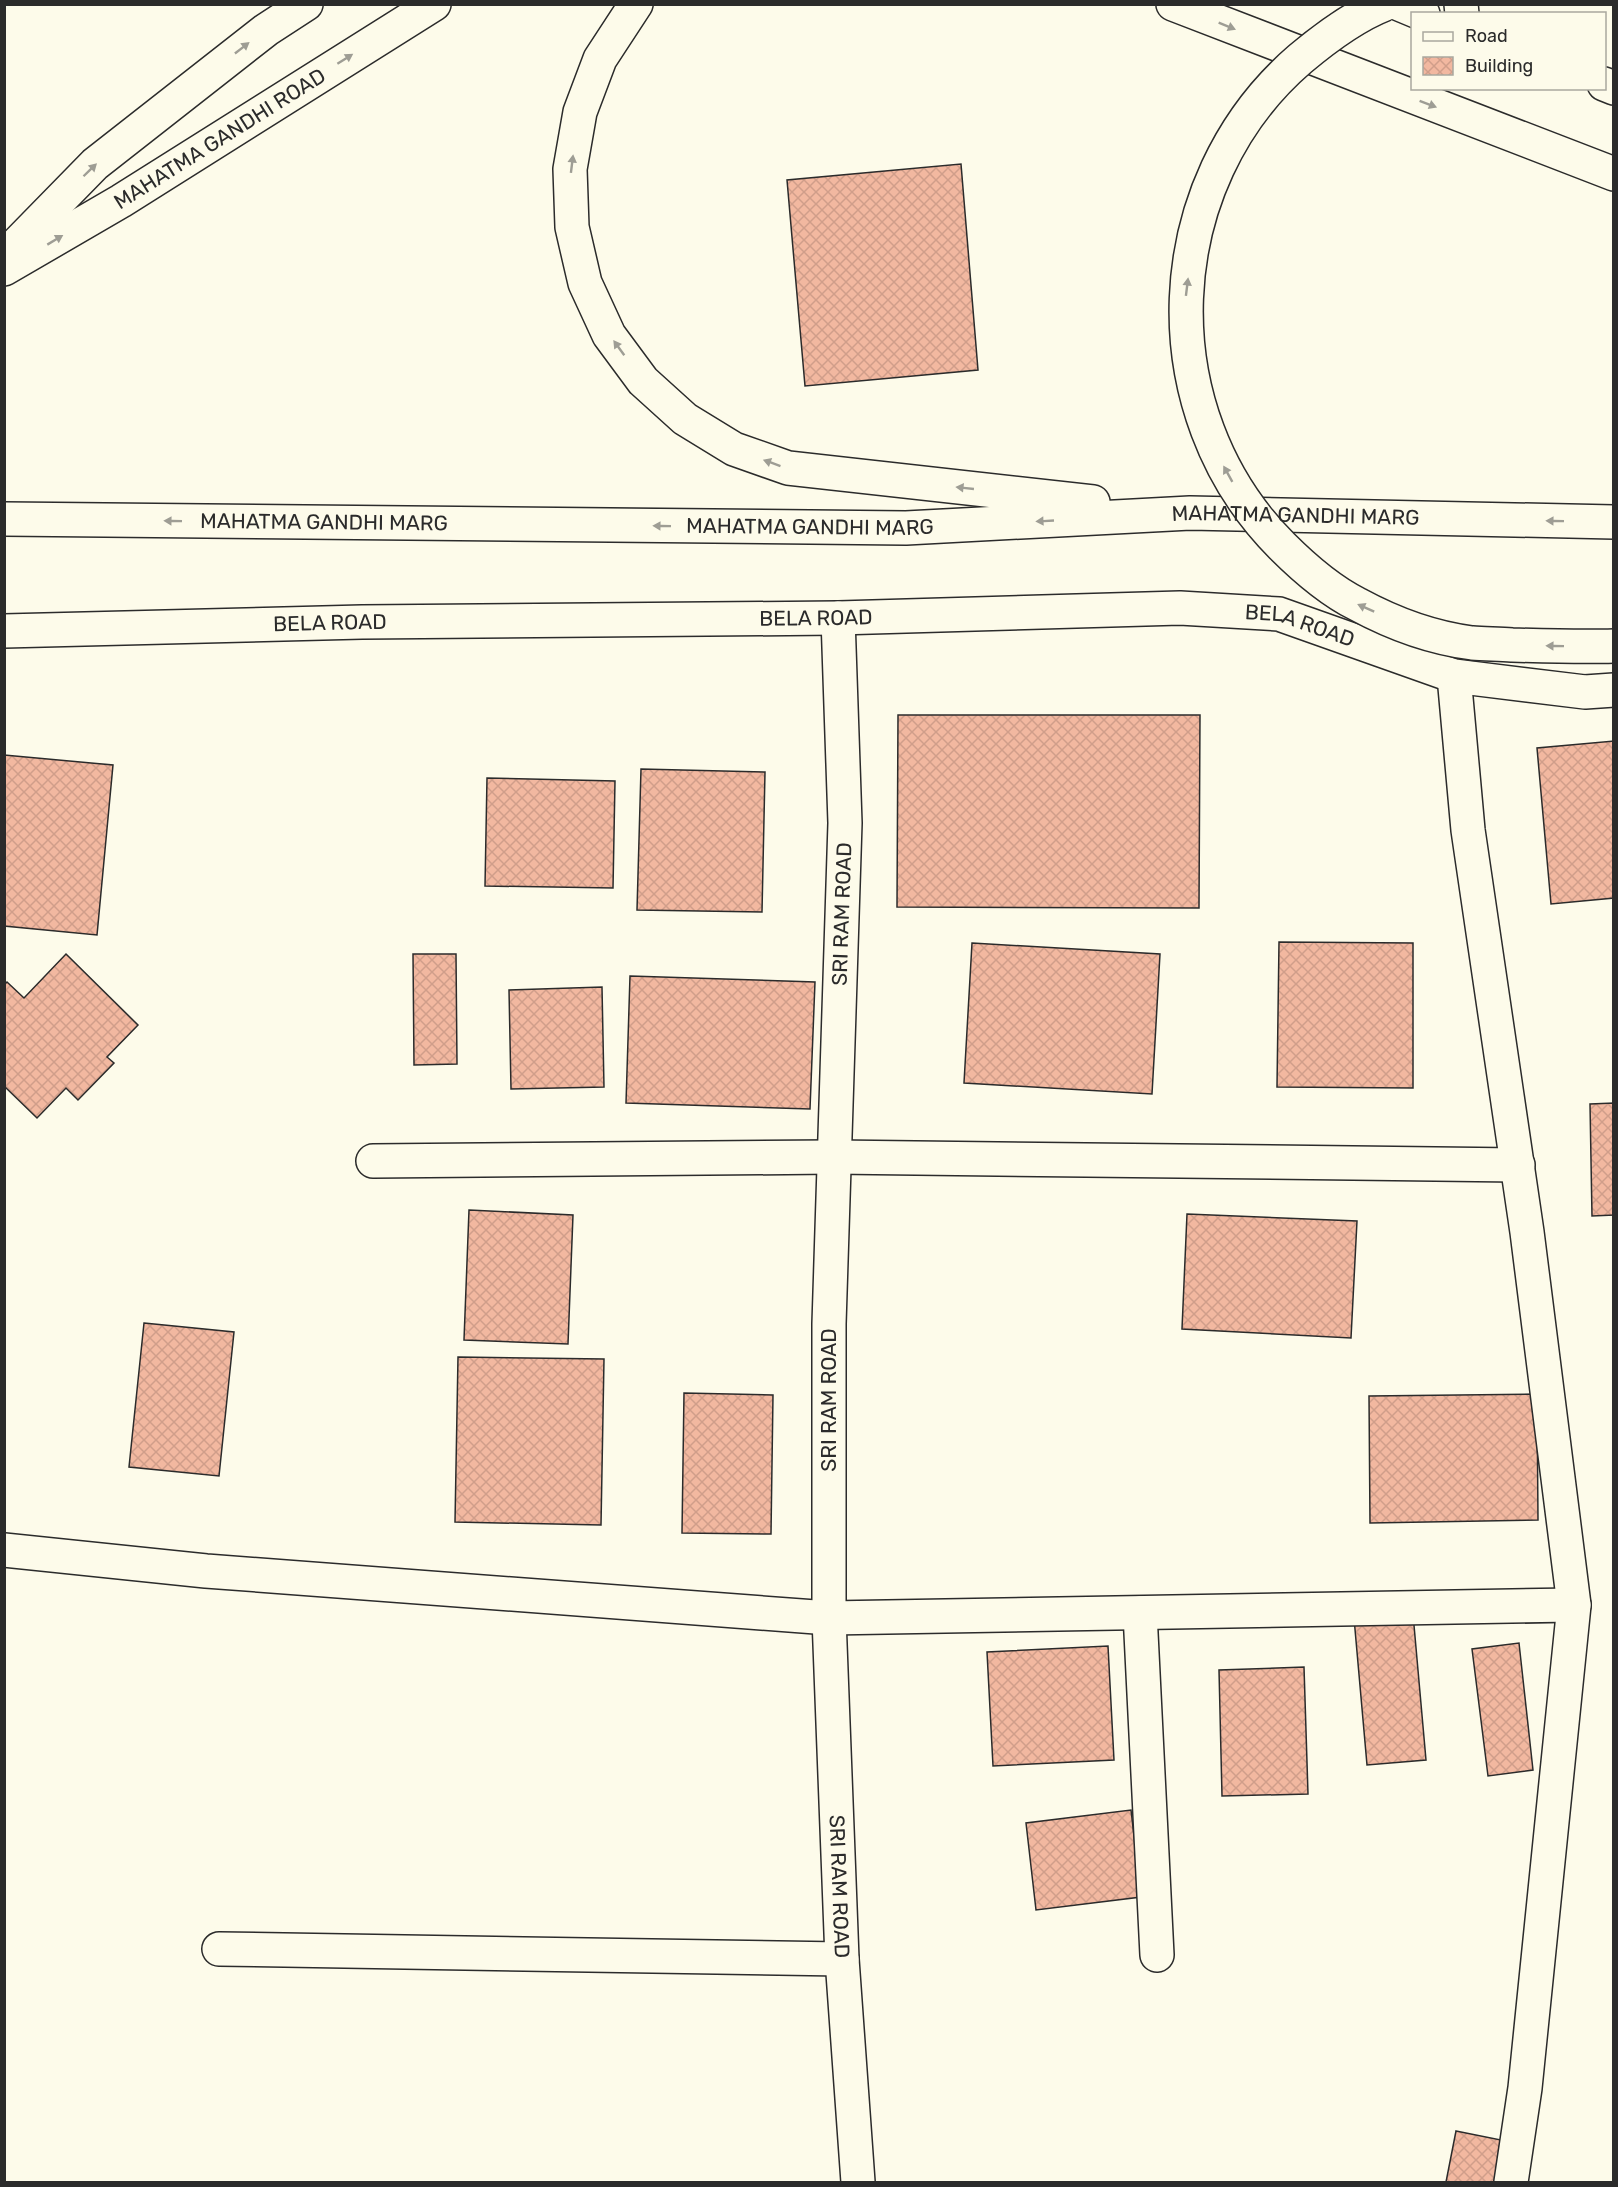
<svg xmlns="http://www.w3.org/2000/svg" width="1618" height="2187" viewBox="0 0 1618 2187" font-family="Rubik,sans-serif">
	<defs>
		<pattern id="building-cross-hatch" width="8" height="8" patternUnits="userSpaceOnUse" patternTransform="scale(1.5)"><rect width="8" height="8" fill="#f2b8a0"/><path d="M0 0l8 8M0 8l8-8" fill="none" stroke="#d09e8a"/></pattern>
	</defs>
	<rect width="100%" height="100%" fill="#fdfbea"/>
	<g fill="url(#building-cross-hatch)" stroke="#2b2b2b" stroke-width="1.5">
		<polygon points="961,164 978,370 805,386 787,180"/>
		<polygon points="898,715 1200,715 1199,908 897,907"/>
		<polygon points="1614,741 1614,898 1551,904 1537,748"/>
		<polygon points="4,755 113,765 97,935 4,926"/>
		<polygon points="641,769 765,772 762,912 637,910"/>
		<polygon points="487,778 615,781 613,888 485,886"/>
		<polygon points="1279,942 1413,943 1413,1088 1277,1087"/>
		<polygon points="972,943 1160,954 1152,1094 964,1083"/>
		<polygon points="66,954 138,1025 107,1057 114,1063 78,1100 66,1088 37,1118 4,1086 4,985 7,982 24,998"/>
		<polygon points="413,954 456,954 457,1064 414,1065"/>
		<polygon points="630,976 815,982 810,1109 626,1103"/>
		<polygon points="602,987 604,1087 511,1089 509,990"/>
		<polygon points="1614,1103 1614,1215 1592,1216 1590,1104"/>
		<polygon points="469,1210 573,1215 568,1344 464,1340"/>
		<polygon points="1187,1214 1357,1221 1351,1338 1182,1329"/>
		<polygon points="144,1323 234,1332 219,1476 129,1467"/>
		<polygon points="458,1357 604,1359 601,1525 455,1522"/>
		<polygon points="684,1393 773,1395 771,1534 682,1533"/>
		<polygon points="1537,1394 1538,1520 1370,1523 1369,1396"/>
		<polygon points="1413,1614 1426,1760 1367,1765 1354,1618"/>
		<polygon points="1519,1643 1533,1770 1488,1776 1472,1649"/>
		<polygon points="1108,1646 1114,1760 993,1766 987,1652"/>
		<polygon points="1304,1667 1308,1794 1222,1796 1219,1670"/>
		<polygon points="1131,1810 1141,1897 1036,1910 1026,1823"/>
		<polygon points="1456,2131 1506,2141 1498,2182 1446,2182"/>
	</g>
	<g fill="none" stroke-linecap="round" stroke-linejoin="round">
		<g stroke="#2b2b2b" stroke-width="36">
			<g id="street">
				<path id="s1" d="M838 618 845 823 829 1324V1618L842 1959 858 2182"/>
				<path id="s2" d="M4 631 362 622 838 618 1180 608 1279 614 1454 676 1585 692 1614 690"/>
				<polyline points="1454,676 1468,830 1527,1232 1574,1605 1525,2088 1511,2182"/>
				<polyline points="373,1161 834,1157 1518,1165"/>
				<polyline points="4,1550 206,1571 829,1618 1574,1605"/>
				<polyline points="1140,1613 1157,1955"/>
				<polyline points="219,1949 842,1959"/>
			</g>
		</g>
		<g stroke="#2b2b2b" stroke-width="36">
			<polyline id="primary" points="1461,4 1462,14"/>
		</g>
		<g stroke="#2b2b2b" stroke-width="36">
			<g id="highway">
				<polyline points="636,4 600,59 580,112 570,169 572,227 585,283 609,335 643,381 685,419 734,449 788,468 1093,502"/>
				<polyline points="1173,4 1614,174"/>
				<polyline points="1399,4 1423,14"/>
				<polyline points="1604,84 1614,88"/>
				<polyline points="6,255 95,164 266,30 306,4"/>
				<path id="s3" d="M4 269 121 201 434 4"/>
				<path id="s4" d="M4 519 906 528 1190 513 1614 522"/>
			</g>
		</g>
		<use href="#street" stroke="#fdfbea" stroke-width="33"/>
		<use href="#primary" stroke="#fdfbea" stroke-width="33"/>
		<use href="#highway" stroke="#fdfbea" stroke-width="33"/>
		<g stroke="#2b2b2b" stroke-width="36" stroke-linecap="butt">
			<path id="highway-bridge" d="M1385 4C1354 16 1325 38 1300 59 1156 183 1147 411 1282 546 1304 568 1329 590 1357 604 1392 623 1433 638 1472 643 1485 644 1499 644 1512 645 1546 646 1580 647 1614 646"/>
		</g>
		<use href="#highway-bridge" stroke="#fdfbea" stroke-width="33"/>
	</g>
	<defs><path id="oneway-solid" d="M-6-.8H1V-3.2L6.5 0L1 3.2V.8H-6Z" transform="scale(1.5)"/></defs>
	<g fill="#9e9d94">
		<use href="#oneway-solid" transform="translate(1227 26) rotate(22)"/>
		<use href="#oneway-solid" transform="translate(242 48) rotate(-38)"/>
		<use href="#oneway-solid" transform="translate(345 59) rotate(-32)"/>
		<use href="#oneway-solid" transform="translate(1428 104) rotate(21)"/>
		<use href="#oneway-solid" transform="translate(572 164) rotate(-83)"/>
		<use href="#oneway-solid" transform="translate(90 170) rotate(-44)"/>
		<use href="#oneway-solid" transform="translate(55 240) rotate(-31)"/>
		<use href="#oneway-solid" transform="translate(1187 287) rotate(-83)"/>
		<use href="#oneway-solid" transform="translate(619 348) rotate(-126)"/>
		<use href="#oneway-solid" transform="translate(772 463) rotate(-160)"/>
		<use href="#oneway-solid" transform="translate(1228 474) rotate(-119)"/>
		<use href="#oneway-solid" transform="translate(965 488) rotate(-174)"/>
		<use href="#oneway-solid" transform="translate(173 521) rotate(-179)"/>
		<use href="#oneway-solid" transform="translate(1045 521) rotate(177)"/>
		<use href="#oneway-solid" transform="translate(1555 521) rotate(-179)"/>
		<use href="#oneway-solid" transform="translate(662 526) rotate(-179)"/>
		<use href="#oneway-solid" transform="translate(1366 608) rotate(-156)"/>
		<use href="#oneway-solid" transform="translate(1555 646) rotate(-179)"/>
	</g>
	<g text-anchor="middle" stroke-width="4.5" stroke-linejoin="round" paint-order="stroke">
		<g font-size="21" fill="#2b2b2b" stroke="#fdfbea">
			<text dy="7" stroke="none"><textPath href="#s3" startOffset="252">MAHATMA GANDHI ROAD</textPath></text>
			<text dy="7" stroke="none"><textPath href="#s4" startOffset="1292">MAHATMA GANDHI MARG</textPath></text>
			<text dy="7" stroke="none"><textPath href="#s4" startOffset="320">MAHATMA GANDHI MARG</textPath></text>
			<text dy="7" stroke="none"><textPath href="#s4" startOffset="806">MAHATMA GANDHI MARG</textPath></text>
			<text dy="7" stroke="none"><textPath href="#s2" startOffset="812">BELA ROAD</textPath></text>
			<text dy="7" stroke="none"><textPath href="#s2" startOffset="326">BELA ROAD</textPath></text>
			<text dy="7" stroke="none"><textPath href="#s2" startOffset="1298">BELA ROAD</textPath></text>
			<text transform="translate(842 914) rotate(-88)" y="7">SRI RAM ROAD</text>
			<text transform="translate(829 1400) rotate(-90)" y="7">SRI RAM ROAD</text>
			<text dy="7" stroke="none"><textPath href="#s1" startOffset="1269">SRI RAM ROAD</textPath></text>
		</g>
	</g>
	<rect width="1618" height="2187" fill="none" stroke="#2b2b2b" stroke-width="12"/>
	<rect x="1411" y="12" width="195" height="78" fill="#fdfbea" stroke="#a9a89e" stroke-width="1.5"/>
	<rect x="1423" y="32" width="30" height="9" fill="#fdfbea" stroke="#a9a89e" stroke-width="1.5"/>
	<text x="1465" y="42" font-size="18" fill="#2b2b2b">Road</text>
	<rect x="1423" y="57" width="30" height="18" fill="url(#building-cross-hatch)" stroke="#a9a89e" stroke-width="1.5"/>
	<text x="1465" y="72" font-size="18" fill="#2b2b2b">Building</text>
</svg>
